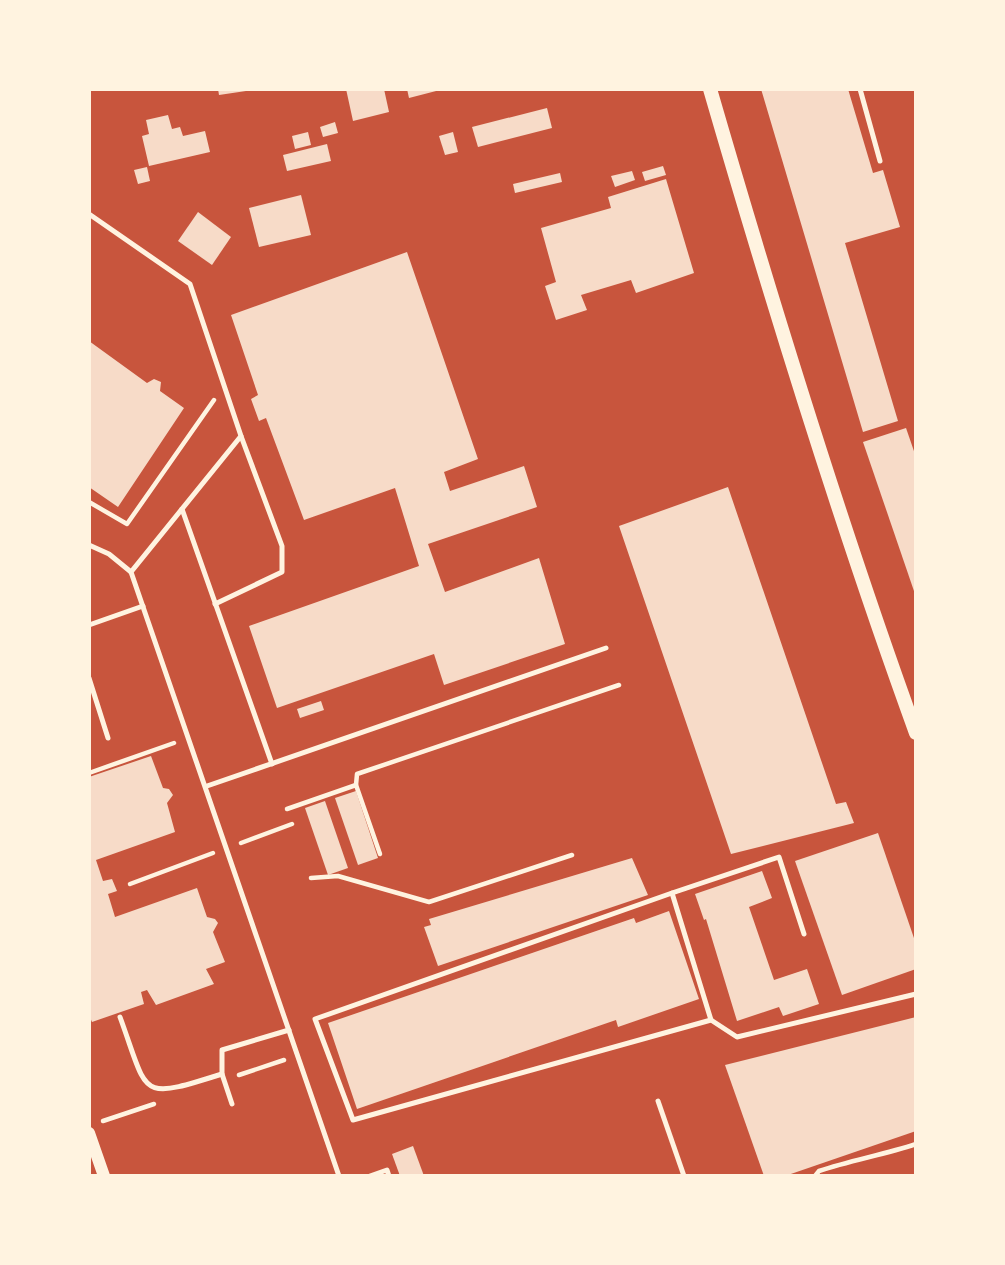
<svg xmlns="http://www.w3.org/2000/svg" width="1005" height="1265" viewBox="0 0 1005 1265" font-family="Figtree,sans-serif">
	<rect width="100%" height="100%" fill="#c8553d"/>
	<g fill="#f7dbc8">
		<polygon points="218,89 246,89 246,91 219,95"/>
		<polygon points="346,89 384,89 389,112 353,121"/>
		<polygon points="407,89 440,89 440,90 409,98"/>
		<polygon points="761,89 848,89 873,173 883,170 900,227 845,243 898,421 863,432"/>
		<polygon points="547,108 552,128 478,147 472,127"/>
		<polygon points="168,115 172,129 180,127 183,136 205,131 210,152 149,166 142,136 149,134 146,120"/>
		<polygon points="335,122 338,133 323,137 320,127"/>
		<polygon points="308,132 311,145 295,149 292,136"/>
		<polygon points="453,132 458,152 445,155 439,136"/>
		<polygon points="327,144 331,161 287,171 283,155"/>
		<polygon points="663,166 666,175 645,181 642,172"/>
		<polygon points="147,167 150,181 138,184 134,170"/>
		<polygon points="632,171 635,180 615,187 611,176"/>
		<polygon points="560,173 562,182 515,193 513,184"/>
		<polygon points="666,179 694,273 636,293 631,280 581,295 587,310 556,320 545,286 556,282 541,228 611,208 608,197"/>
		<polygon points="301,195 311,235 259,247 249,208"/>
		<polygon points="198,212 231,237 212,265 178,241"/>
		<polygon points="407,252 478,459 444,472 450,491 524,466 537,507 428,544 445,592 539,558 565,644 444,685 434,654 277,708 249,626 419,566 395,488 304,520 266,418 259,421 251,399 258,395 231,315"/>
		<polygon points="89,341 147,383 154,379 161,382 160,391 184,408 118,507 89,487"/>
		<polygon points="906,428 916,457 915,594 863,442"/>
		<polygon points="728,487 836,804 846,802 854,823 731,854 619,526"/>
		<polygon points="321,701 324,710 300,718 297,709"/>
		<polygon points="151,756 163,788 169,789 173,795 167,803 175,832 96,860 103,881 112,879 117,891 108,894 115,917 197,888 207,917 215,919 218,923 213,932 225,962 206,969 214,984 156,1005 147,990 141,992 144,1004 92,1022 89,1015 89,777"/>
		<polygon points="356,791 378,858 358,865 335,798"/>
		<polygon points="325,801 348,868 328,875 305,808"/>
		<polygon points="878,833 916,944 916,969 842,995 795,861"/>
		<polygon points="632,858 648,895 438,966 424,927 431,925 429,919"/>
		<polygon points="762,871 772,898 749,907 774,980 807,969 819,1004 783,1016 779,1007 737,1021 706,919 704,920 695,894"/>
		<polygon points="669,911 699,999 618,1027 616,1020 357,1109 328,1023 634,918 636,923"/>
		<polygon points="916,1017 916,1131 785,1176 764,1176 725,1065"/>
		<polygon points="413,1146 424,1176 400,1176 392,1154"/>
	</g>
	<g fill="none" stroke-linecap="round" stroke-linejoin="round">
		<g stroke="#fff3e0" stroke-width="4.5">
			<polyline points="89,502 127,524 214,400"/>
			<polyline points="89,773 174,743"/>
			<polyline points="356,785 357,774 619,685"/>
			<polyline points="287,809 356,785 380,854"/>
			<polyline points="241,843 292,824"/>
			<polyline points="311,878 338,876 429,902 572,855"/>
			<polyline points="130,884 213,853"/>
			<polyline points="239,1075 284,1060"/>
			<polyline points="103,1121 154,1104"/>
			<path d="M815 1176 819 1171C852 1160 883 1155 916 1144"/>
		</g>
		<g stroke="#fff3e0" stroke-width="5">
			<polyline points="860,89 880,161"/>
			<polyline points="89,214 190,284 241,436 131,572 339,1176"/>
			<polyline points="182,509 272,764"/>
			<polyline points="89,545 109,554 131,572"/>
			<polyline points="215,604 282,572 282,546 241,436"/>
			<polyline points="89,625 143,606"/>
			<polyline points="89,678 108,738"/>
			<polyline points="207,786 606,648"/>
			<polyline points="672,893 315,1019 353,1120 711,1020 737,1037 916,994"/>
			<path d="M120 1017C149 1096 137 1101 222 1074"/>
			<polyline points="711,1020 672,893 779,857 804,934"/>
			<polyline points="658,1101 684,1176"/>
			<polyline points="232,1104 222,1074 222,1050 289,1030"/>
			<polyline points="370,1176 387,1170 389,1176"/>
		</g>
		<polyline stroke="#fff3e0" stroke-width="12" points="89,1133 104,1176"/>
		<path stroke="#fff3e0" stroke-width="14" d="M710 89C773 306 839 521 916 733"/>
	</g>
	<rect width="1005" height="1265" fill="none" stroke="#fff3e0" stroke-width="182"/>
</svg>
